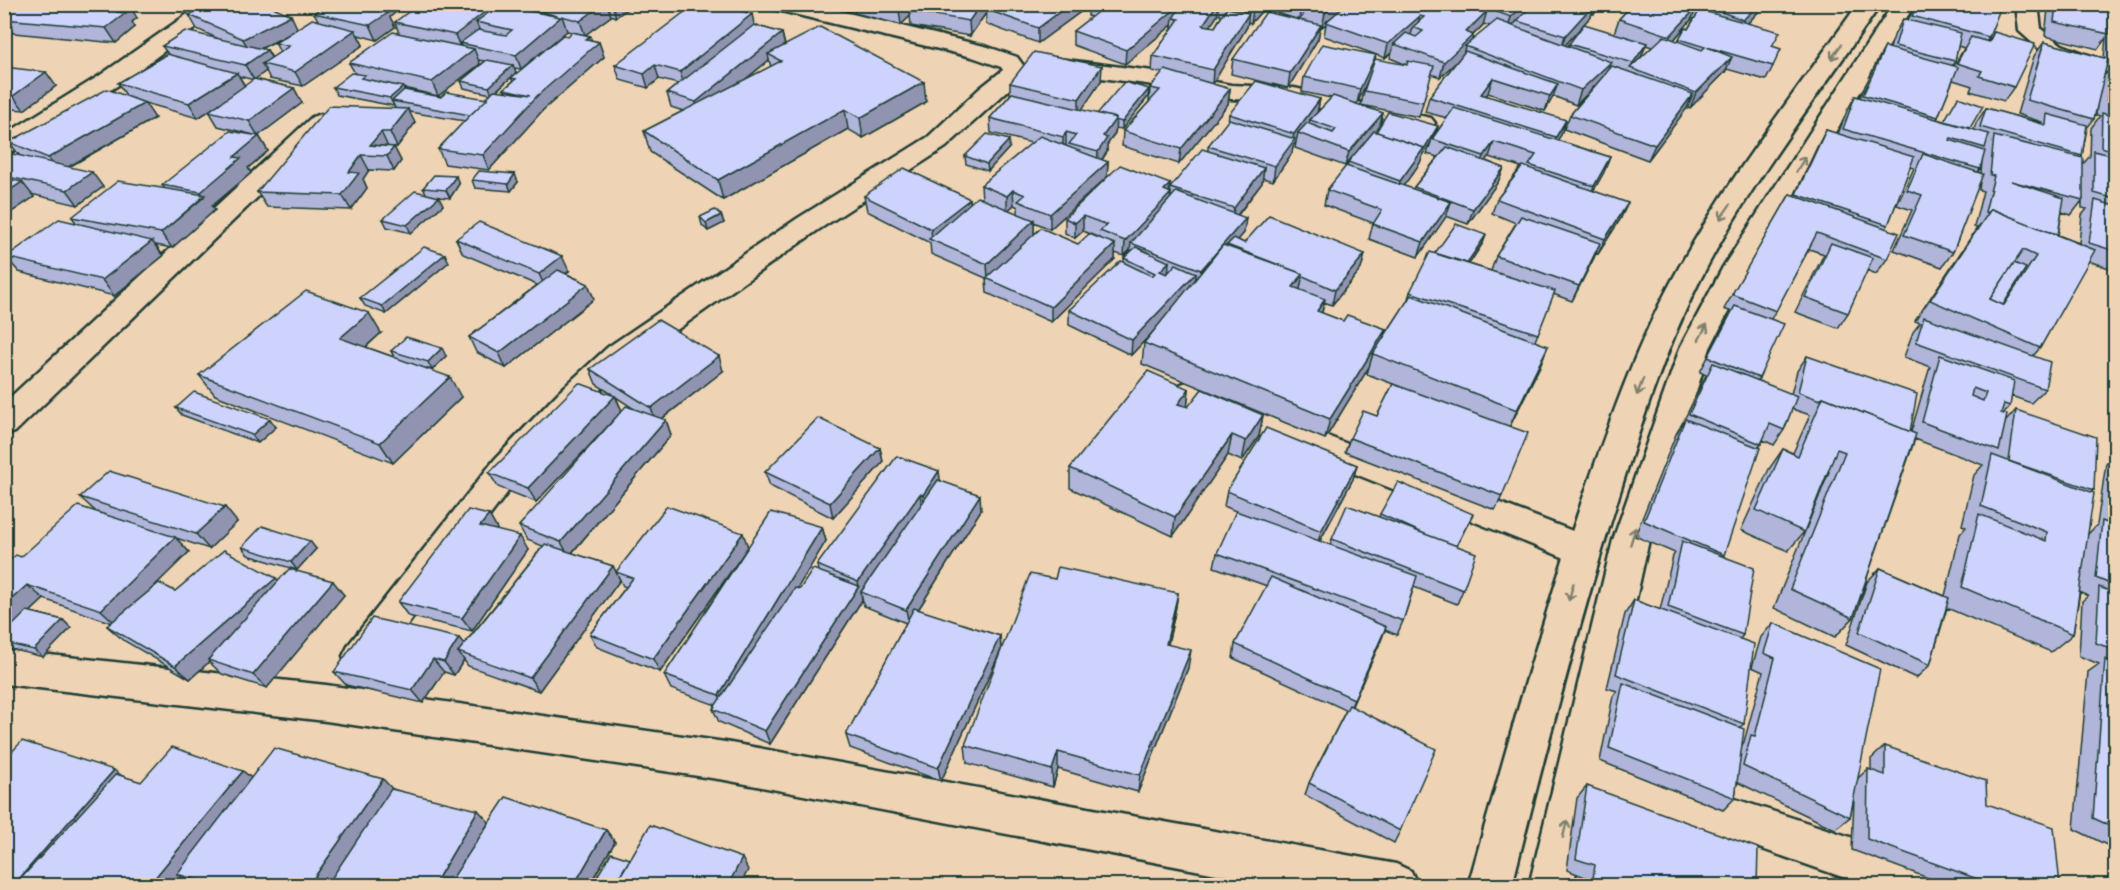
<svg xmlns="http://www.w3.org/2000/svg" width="2120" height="890" viewBox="0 0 2120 890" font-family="'Comic Neue',sans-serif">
	<rect width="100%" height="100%" fill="#efd3b5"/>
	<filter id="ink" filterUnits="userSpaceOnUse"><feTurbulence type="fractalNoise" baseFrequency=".0167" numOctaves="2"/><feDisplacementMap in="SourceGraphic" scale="12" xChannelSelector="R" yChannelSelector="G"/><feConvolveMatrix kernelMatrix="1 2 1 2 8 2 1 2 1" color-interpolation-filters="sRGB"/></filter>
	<g filter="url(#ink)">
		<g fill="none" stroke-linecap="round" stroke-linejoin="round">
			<g stroke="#1f3d34" stroke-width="5">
				<g id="minor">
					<polygon points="202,4 228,4 117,86 13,151 4,154 4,135 99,76"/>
					<polygon points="770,4 811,4 988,47 1017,57 1028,72 946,147 818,230 630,363 581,408 519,477 375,668 362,673 349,668 343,656 349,644 495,459 559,392 608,347 798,218 928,137 979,89 1003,70 1001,67 972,57 773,9"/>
					<polygon points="2016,4 2038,4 2041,29 2062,45 2116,65 2116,80 2046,55 2019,31"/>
					<polygon points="1058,59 1161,72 1231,85 1294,88 1431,118 1435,123 1431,128 1422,131 1294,102 1231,99 1161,86 1050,71 1046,66 1050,61"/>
					<polygon points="321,114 330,117 334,122 330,127 15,432 4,435 4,403 312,117"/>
					<polygon points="1187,382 1596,540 1601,550 1596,560 1583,564 1570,560 1176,402 1171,394 1176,386"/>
					<polygon points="4,650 326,685 725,742 1396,864 1411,871 1418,886 1279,886 725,780 326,721 4,684"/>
					<polygon points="1578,754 1708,790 1932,864 1947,871 1954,886 1868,886 1708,830 1578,792 1564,787 1558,773 1564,759"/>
				</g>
			</g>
			<g stroke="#1f3d34" stroke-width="5">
				<g id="major">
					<path d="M1858 4H1881C1818 96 1748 185 1698 284 1663 354 1640 428 1617 502 1577 629 1544 757 1512 886H1468C1504 757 1540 628 1582 501 1608 427 1633 353 1670 284 1723 184 1793 96 1858 4Z"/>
					<polygon points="1893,4 1915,4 1751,267 1710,348 1649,540 1573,886 1529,886 1613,540 1680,348 1723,267"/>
				</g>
			</g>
			<use href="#minor" fill="#efd3b5" fill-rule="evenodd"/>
			<use href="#major" fill="#efd3b5" fill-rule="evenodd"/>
		</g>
		<g fill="#b0b5d9" stroke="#1f3d34" stroke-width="1.5" fill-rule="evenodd">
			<polygon points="4,4 97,6 137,18 132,22 135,27 116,43 4,32"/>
			<path d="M326 4H393L396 12 390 17 395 27 377 40 358 35 363 45 303 86 270 79 266 71 255 79 294 88 302 103 258 136 218 126 209 111 217 106 198 118 138 101 155 118 69 167 103 187 78 205 31 194 34 197 4 217V152L20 156 9 142 127 97 118 83 168 54 162 46 221 40 197 29 189 15 297 28 318 20 314 13ZM284 37 275 43 280 52 272 58 267 50 260 49ZM239 76 254 80 245 86Z"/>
			<path d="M401 4H634L616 17 611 15V16L585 35 590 36 591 40 599 42 604 57 543 110 489 170 445 164 438 149 465 121 409 112 415 123 397 147H394L401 161 394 171 369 170 363 179 367 188 351 210 267 207 257 192 395 108 394 106 337 95 333 87 355 73 349 63 399 33 395 22 416 7ZM567 31 584 35 511 78 513 81 504 89 506 92 496 91 516 73 514 68 521 69ZM478 60 485 61 461 81 464 88 491 94 487 99 441 97 405 90 404 88 438 96 480 64Z"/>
			<polygon points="854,4 990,4 990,6 992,4 1087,4 1087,7 1038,43 986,24 986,13 970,36 911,26 910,16 901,25 855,13"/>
			<path d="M1087 4H1385L1390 6 1392 4H1602L1594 14H1592L1591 16 1565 45 1569 46V44L1614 33 1619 19 1633 4H1766L1748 23 1773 46V66L1766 80 1727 69 1725 72 1690 108 1687 107 1648 160 1564 129 1570 115 1593 88 1576 105 1553 96 1545 111 1488 93 1486 95 1561 135 1557 140 1610 157 1604 172 1593 191 1621 218 1598 254 1596 253 1572 301 1553 294 1535 341 1540 366 1510 426 1502 496 1495 510 1345 452 1350 438 1377 416 1393 384 1367 374 1369 367 1325 439 1142 364 1144 343 1154 331 1131 355 1069 325V310L1124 263V258L1130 252V250L1124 256 1115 253V259L1051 322 987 293 986 278 931 254 930 243 867 211 864 196 970 199V204L982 199 981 185 1032 143 991 133 990 118 1010 95V83L1101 81 1081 110 1097 114 1148 97 1122 129 1116 128 1115 133 1107 145V152L1102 160 1108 162 1107 177 1050 229 1034 222V234L1078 244 1100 238 1083 231 1075 238 1065 233V218L1170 184 1169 192 1170 193V188L1208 150V146L1228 121 1229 114 1320 99 1317 113 1331 98 1302 92 1304 77 1373 65H1407L1390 58 1392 52 1385 58 1324 36 1326 24 1322 27H1320L1318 39 1288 88 1231 74 1233 59 1296 19 1265 9V7L1251 23 1248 22 1247 27 1212 84 1230 89 1228 104 1179 164 1122 146 1123 131 1149 102 1150 88 1163 73 1152 71 1153 56 1172 29V25L1125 64 1073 45V31L1091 17 1088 16V5ZM1218 14 1222 15 1215 27 1210 26 1217 16ZM1692 18 1694 19 1688 29 1685 28 1678 41 1674 40ZM1484 24 1490 26 1472 41 1473 35ZM1646 45 1652 47 1640 59ZM1459 59 1429 97 1425 112 1447 118 1436 133 1438 126H1380L1383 113 1357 104 1369 76 1364 91 1361 105 1419 117 1431 74 1440 77ZM1296 142 1295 148 1345 166 1348 164 1347 167 1327 190 1324 205 1373 223 1369 239 1418 257 1446 216 1468 224 1498 182 1504 168 1486 161 1489 157 1521 167 1497 199 1492 213 1516 223 1496 256 1491 271 1469 264 1483 243 1486 235 1435 253 1410 292 1407 302 1383 338 1386 329 1343 321 1322 313 1324 302 1332 305 1361 269 1365 254 1244 243 1238 240 1244 233 1238 215 1262 183V178L1273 181 1292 153 1293 146ZM1431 142 1427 154 1438 157 1414 187 1413 189 1403 186 1420 163 1422 157ZM1014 205 1018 207V214L1008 210Z"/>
			<path d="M1916 4H2000L1998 9 1989 37 1987 41 1988 42 1994 32 2014 87 2004 101 1970 91 1972 86 1953 80 1937 119 1974 130 1976 123 1986 108 2041 123 2042 122 2017 114 2034 56 2044 42 2104 58 2106 38 2098 49 2045 36 2048 9 2051 4H2115V270L2088 261 2040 348 2033 356 2045 389 2031 403 2011 396 2010 406 2003 414 2006 421 2016 410 2094 490 2091 492 2088 534 2097 525 2106 463 2115 454V849L2074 829 2088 672 2099 664 2079 656 2082 601 2088 596 2080 592 2073 634 2051 652 1947 608 1930 665 1916 678 1846 645 1867 582 1880 568 1945 596 1960 534 1966 527 1962 525 1974 475 1983 465 1915 439 1853 618 1835 637 1774 608 1829 472H1828L1804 532 1788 551 1741 530 1769 469 1783 449 1793 453 1810 415 1792 409 1784 430 1774 445 1763 440 1758 448 1723 556 1743 635 1740 639 1744 724 1740 727 1742 745 1744 742 1763 672 1752 667 1761 637 1773 623 1858 778 1868 769 1871 770V759L1885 746 1987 804 2060 885H1947L1852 850 1854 797 1850 817 1835 829 1737 782 1735 798 1723 810 1600 761 1613 696 1617 691 1607 688 1625 614 1634 600 1660 610 1673 556 1675 553 1635 536 1676 434 1683 422 1706 375 1700 372 1732 312 1724 309 1790 194 1794 196 1818 145 1826 130 1838 134 1847 111 1855 96 1860 97 1877 61 1885 47 1890 48 1895 33 1903 19 1908 20ZM1958 46 1964 48 1954 66H1952L1955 61ZM2106 66 2111 67 2104 76ZM2097 104 2096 115 2100 116 2091 128 2090 156 2083 164 2081 158 2082 156 2087 128 2094 119ZM1982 161 1981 173 1978 172 1980 169ZM1910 167 1914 168 1897 205 1912 210 1894 250 1942 267 1953 252 1980 181 1979 190 1983 191 1974 227 1977 228 1915 321 1920 323 1913 332 1904 357 1931 367 1929 370 1911 432 1807 356 1797 371 1791 394 1757 381 1759 378 1771 319 1809 249 1824 254 1795 312 1838 328 1848 313 1867 270 1876 274 1887 259 1886 228 1888 225ZM2082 201V208L2087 209 2082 215 2079 243 2058 235 2062 212 2071 215Z"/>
			<path d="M755 25 782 33 785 45 926 102 863 138 848 129 723 200 650 152 644 131 683 111 671 107 667 93 678 84 659 79 648 88 620 80 615 65ZM769 60 771 67 745 80Z"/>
			<polygon points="4,67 56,86 24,110 14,109 9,113 4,112"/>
			<polygon points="259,136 268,151 248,168 251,173 212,206 215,210 172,248 156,245 163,256 114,296 19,272 6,257 77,224 72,217 165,189 162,185"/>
			<polygon points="1009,148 988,171 966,164 965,156"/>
			<polygon points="472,180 518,182 511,191 475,188"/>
			<polygon points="459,184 450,198 439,197 443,205 411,233 387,227 383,219 426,193 423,188"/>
			<polygon points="721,215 724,223 708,231 702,225 700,217"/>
			<polygon points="456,239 569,271 565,273 588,284 594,299 506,368 476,352 469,337 537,285 463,254"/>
			<polygon points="449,262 386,314 365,306 360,298"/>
			<polygon points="381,333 366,347 394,357 391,351 446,356 432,370 421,367 461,397 393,463 215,395 199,375"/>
			<polygon points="590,369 723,371 662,419 666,420 671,435 572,553 613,566 620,580 539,691 468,666 464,660 454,675 444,672 423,703 346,685 334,672 459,638 464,644 543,546 527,540 519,526 636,410 616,397 622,411 536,502 498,487 489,473 612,394 596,384"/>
			<polygon points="1189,389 1187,407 1263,415 1259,436 1242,461 1228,455 1173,536 1070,488 1070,468"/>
			<polygon points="176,408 276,427 258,443 182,415"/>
			<polygon points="880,448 883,462 833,518 770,486 765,472"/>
			<polygon points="1357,465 1353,479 1320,541 1330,545 1332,539 1379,517 1380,514 1469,521 1457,546 1463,590 1457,604 1414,587 1403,621 1397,635 1385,630 1352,706 1400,831 1394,843 1305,795 1309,783 1346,710 1233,658 1235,644 1267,586 1214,567 1217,553 1245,515 1224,506 1227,491"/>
			<polygon points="940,480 981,510 918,610 1000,636 1001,650 941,781 850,748 846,735 906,623 864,606 861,595 862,600 770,744 719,722 713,709 716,705 671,689 664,675 747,549 660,672 597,647 590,634 626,587 623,586 616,572 748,547 822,527 826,541 797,588 800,589 818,571 817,565"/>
			<polygon points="80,497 237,522 209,549 176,538 189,552 147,593 175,591 278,581 344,595 267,688 222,674 209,662 190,679 123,640 107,626 112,623 44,599 30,612 63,620 71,628 43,657 7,648 4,646 4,565 21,557 95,511"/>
			<polygon points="489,515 497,529 496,530 528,550 472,631 408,616 398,602"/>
			<polygon points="242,547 316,549 297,570 248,555"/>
			<polygon points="1055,579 1178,593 1175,612 1168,644 1188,668 1138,792 1058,769 1053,787 967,763 965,745"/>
			<polygon points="4,760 122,776 141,782 243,771 251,778 393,789 489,822 484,832 606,830 615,842 589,885 194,885 188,881 16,884 4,880"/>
			<polygon points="1587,786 1757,885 1584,885 1585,877 1567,870 1577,798"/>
		</g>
		<g fill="#9094b0" stroke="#1f3d34" stroke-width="1.5">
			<polygon points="88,4 96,4 103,15 83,8"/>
			<polygon points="127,4 129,4 137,18 132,22 135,27 116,43 106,28 117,12"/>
			<polygon points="380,4 393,4 396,12 390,17 395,27 377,40 370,25 373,10"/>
			<polygon points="489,4 498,4 498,7 476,22 481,34 460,43 462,49 461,49 455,35"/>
			<polygon points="603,4 607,4 611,16 585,35 580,21"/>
			<polygon points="612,4 634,4 616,17"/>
			<polygon points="906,4 922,4 910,11 910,16 901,25 899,10"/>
			<polygon points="981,4 990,4 990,7 985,9 986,13 970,36 969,21"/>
			<polygon points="1070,4 1087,4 1087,7 1038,43 1038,28"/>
			<polygon points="1217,4 1219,4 1217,16 1202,39 1203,25"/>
			<polygon points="1257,4 1266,4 1265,7 1251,23 1253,9"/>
			<polygon points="1302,4 1312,4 1305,6 1303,16 1299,20 1301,6"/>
			<polygon points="1334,4 1347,4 1326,22 1326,24 1322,27 1325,13"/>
			<polygon points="1525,4 1532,4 1531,9 1517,21 1507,32 1511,17"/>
			<polygon points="1594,4 1596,4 1591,16 1560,51 1565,36"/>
			<polygon points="1598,4 1602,4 1594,14 1596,6"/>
			<polygon points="1759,4 1766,4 1737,34 1743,20"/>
			<polygon points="1180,5 1179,19 1173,18 1172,25 1125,64 1126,50"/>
			<polygon points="1698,6 1691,20 1664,51 1670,36"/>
			<polygon points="1487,11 1483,25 1473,35 1470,48 1465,46 1463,56 1440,77 1444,62 1466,32"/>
			<polygon points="1249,13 1247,27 1212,85 1213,70"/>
			<polygon points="752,14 755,28 684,86 680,72"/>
			<polygon points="291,15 298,30 251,53 243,39"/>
			<polygon points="562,16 567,31 521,69 516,55"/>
			<polygon points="1420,16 1417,28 1413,27 1411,35 1394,44 1392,52 1385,58 1388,44"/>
			<polygon points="1321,25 1318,39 1288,88 1290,73"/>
			<polygon points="355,30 363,45 303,86 295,72"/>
			<polygon points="782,33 785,47 768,54 769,60 700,116 696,102"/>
			<polygon points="590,36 593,47 599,42 604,57 543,110 489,170 483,155 586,39"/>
			<polygon points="1647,43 1641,57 1631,68 1633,63"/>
			<polygon points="474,49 480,64 438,96 432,82"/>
			<polygon points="267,50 275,65 262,64 266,71 254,80 245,65"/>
			<polygon points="1376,55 1372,70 1357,104 1360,89"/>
			<polygon points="1732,57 1725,72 1690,108 1696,93"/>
			<polygon points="1611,62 1605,76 1576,105 1581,90"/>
			<polygon points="513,65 516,73 492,94 489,87"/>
			<polygon points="655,65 659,79 648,88 644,74"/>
			<polygon points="1102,66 1101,81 1079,114 1079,99"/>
			<polygon points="46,72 56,86 24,110 13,96"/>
			<polygon points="237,73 245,87 198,118 189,103"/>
			<polygon points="1493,78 1488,93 1477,108 1481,94"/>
			<polygon points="924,82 926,102 863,138 860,118"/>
			<polygon points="1558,84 1552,99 1545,111 1550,96"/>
			<polygon points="403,87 407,95 392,101 394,106 390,98"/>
			<polygon points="294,88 302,103 258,136 249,121"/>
			<polygon points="1149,89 1148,97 1122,129 1122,122"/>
			<polygon points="1230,89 1228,104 1179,164 1181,149"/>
			<polygon points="1693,94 1687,108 1648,160 1655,145"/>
			<polygon points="4,96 14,109 9,113 4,107"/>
			<polygon points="1320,99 1317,113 1310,120 1309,124 1298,133 1296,142 1293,146 1292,153 1273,181 1275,166 1292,142 1294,134"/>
			<polygon points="145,103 155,118 59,172 48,158"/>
			<polygon points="408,109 415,123 397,147 390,132"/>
			<polygon points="845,109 848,129 723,200 718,180"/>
			<polygon points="1383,113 1379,128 1345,166 1349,152"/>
			<polygon points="1116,118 1115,133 1107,145 1107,152 1097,166 1098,152 1103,136"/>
			<polygon points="1566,120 1561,135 1550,152 1556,137"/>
			<polygon points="1438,126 1435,134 1432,139 1431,142 1422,157 1420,163 1396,196 1400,181 1424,148"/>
			<polygon points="381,132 388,147 370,145"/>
			<polygon points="1066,132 1066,147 1063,151 1063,137"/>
			<polygon points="259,136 268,151 248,168 251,173 212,206 215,210 172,248 161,233 204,197 201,192 234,157"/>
			<polygon points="1009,140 1009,148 988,171 987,164"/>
			<polygon points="1494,142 1489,157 1479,171 1484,156"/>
			<polygon points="394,147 401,161 394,171 387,156"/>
			<polygon points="361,155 369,170 363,179 367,188 351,210 342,195 349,172"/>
			<polygon points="1610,157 1604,172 1588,201 1594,186"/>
			<polygon points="1108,162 1107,177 1050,229 1050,214"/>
			<polygon points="1264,168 1262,183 1231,223 1234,208"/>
			<polygon points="1504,168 1498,182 1468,224 1473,209"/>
			<polygon points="92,172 103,187 78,205 67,190"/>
			<polygon points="515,174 518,182 511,191 508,184"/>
			<polygon points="456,176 459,184 450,198 446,190"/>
			<polygon points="22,182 34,197 4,217 4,194"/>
			<polygon points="1170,184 1169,196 1171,193 1170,208 1131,243 1130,250 1124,256 1125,241 1164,190"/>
			<polygon points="1013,190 1014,205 1007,211 1007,196"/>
			<polygon points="439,197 443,205 411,233 407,225"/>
			<polygon points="970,199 971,214 932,240 931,229"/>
			<polygon points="1451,202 1446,217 1418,257 1423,242"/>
			<polygon points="1628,203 1621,218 1598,254 1605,239"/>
			<polygon points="721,215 724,223 708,231 706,223"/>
			<polygon points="1083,216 1083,231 1075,238 1075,223"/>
			<polygon points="1246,218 1244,233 1199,286 1201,270"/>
			<polygon points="1034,220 1034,235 988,279 987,264"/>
			<polygon points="1486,235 1483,243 1460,277 1463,269"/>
			<polygon points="152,241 163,256 114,296 102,280"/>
			<polygon points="1600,243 1594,258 1572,301 1579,286"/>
			<polygon points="1115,244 1115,259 1051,322 1051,307"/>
			<polygon points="445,254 449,262 386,314 382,306"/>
			<polygon points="1365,254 1361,269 1332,305 1335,290"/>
			<polygon points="562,256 569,271 546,289 539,274"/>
			<polygon points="1169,262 1168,277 1160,271"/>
			<polygon points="1196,273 1195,288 1131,355 1132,340"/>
			<polygon points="1303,274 1299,294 1293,287"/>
			<polygon points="588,284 594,299 506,368 499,353"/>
			<polygon points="1325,299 1320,320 1317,311"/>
			<polygon points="369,313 381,333 353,358 340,338"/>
			<polygon points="1386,329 1380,350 1373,354 1369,367 1325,439 1330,419"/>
			<polygon points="1548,346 1540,366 1508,430 1517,410"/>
			<polygon points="442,348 446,356 432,370 428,362"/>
			<polygon points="719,356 723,371 656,423 651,408"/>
			<polygon points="450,377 461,397 393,463 380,443"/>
			<polygon points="1189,389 1187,409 1178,404"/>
			<polygon points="615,396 622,411 536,502 528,488"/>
			<polygon points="1263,415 1259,436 1242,461 1246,441"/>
			<polygon points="270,419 276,427 258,443 252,435"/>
			<polygon points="666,420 671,435 569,556 561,542"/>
			<polygon points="1232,435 1228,455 1173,536 1175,517"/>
			<polygon points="880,448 883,462 833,518 830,503"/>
			<polygon points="1357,465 1353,479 1317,546 1321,531"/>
			<polygon points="939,471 941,486 925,509 923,495"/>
			<polygon points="920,494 922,508 861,592 862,600 770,744 765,731 859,586 858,582"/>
			<polygon points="980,495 981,510 909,624 906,610"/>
			<polygon points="225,507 237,522 209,549 196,534"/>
			<polygon points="489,515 497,529 489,541 480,526"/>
			<polygon points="822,527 826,541 725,708 719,695"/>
			<polygon points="743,533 748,547 660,672 653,659"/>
			<polygon points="520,536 528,550 472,631 462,618"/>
			<polygon points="175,537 189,552 116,624 101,610"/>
			<polygon points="310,541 316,549 297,570 291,562"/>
			<polygon points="613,566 620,580 539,691 530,678"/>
			<polygon points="276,578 288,592 208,660 209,662 190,679 175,666"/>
			<polygon points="333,581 344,595 267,688 253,675"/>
			<polygon points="27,585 44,599 4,636 4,606"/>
			<polygon points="1178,593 1175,612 1164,662 1166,644"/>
			<polygon points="63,620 71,628 43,657 34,650"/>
			<polygon points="1386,627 1381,641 1349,712 1354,699"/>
			<polygon points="1000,636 1001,650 941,781 938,768"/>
			<polygon points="459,638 469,651 458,652 464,660 454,675 444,662"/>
			<polygon points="1191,650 1188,668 1138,792 1140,775"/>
			<polygon points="433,659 444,672 423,703 412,690"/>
			<polygon points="1058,752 1058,769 1053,787 1052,770"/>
			<polygon points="114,770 131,782 27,885 18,880"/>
			<polygon points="243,771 263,788 177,874 188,881 185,885 149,885"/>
			<polygon points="383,779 399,796 339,885 309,885"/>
			<polygon points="478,810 489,822 452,885 434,885"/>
			<polygon points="606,830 615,842 589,885 574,885"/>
			<polygon points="742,858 748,870 740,885 728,885"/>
		</g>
		<g fill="#cdd3fc" stroke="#1f3d34" stroke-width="1.5" fill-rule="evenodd">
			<polygon points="4,4 88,4 83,8 94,9 100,4 127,4 117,12 126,13 106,28 4,19"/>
			<polygon points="211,4 266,4 291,15 243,39 189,15"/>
			<polygon points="326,4 380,4 373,10 388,13 370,25 314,13"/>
			<polygon points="419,4 495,4 455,35 395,22"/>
			<polygon points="516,4 603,4 580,21 562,16 516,55 460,43 478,30 506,35 512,30 476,22 499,5 560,17"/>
			<polygon points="695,4 717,4 752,14 680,72 655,65 644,74 615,65"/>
			<polygon points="876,4 906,4 899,10"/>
			<polygon points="915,4 981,4 969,21 910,11"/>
			<polygon points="992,4 1070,4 1038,28 985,9"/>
			<polygon points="1097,4 1180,4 1180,5 1126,50 1073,31 1104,7"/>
			<polygon points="1189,4 1217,4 1203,25 1215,27 1227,8 1249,13 1213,70 1153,56 1179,19 1173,18 1182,5 1188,6"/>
			<polygon points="1237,4 1257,4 1253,9"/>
			<polygon points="1307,4 1334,4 1325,13 1305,6"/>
			<polygon points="1347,4 1384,4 1390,6 1392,4 1468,4 1487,11 1466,32 1473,35 1444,62 1394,44 1406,33 1416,37 1423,31 1413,27 1424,17 1420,16 1388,44 1326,22"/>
			<polygon points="1474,4 1525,4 1511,17"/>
			<polygon points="1533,4 1594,4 1565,36 1517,21"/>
			<polygon points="1633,4 1693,4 1698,6 1670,36 1619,19"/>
			<polygon points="1700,4 1759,4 1743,20"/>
			<polygon points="1918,4 1982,4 2000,9 1989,37 1912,16"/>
			<polygon points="2056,4 2099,4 2110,7 2109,34 2054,22"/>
			<polygon points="1700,10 1780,32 1772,46 1781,49 1773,66 1707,47 1732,57 1696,93 1630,68 1664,36 1702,50 1705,47 1679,39 1685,28 1688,29"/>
			<polygon points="1266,12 1321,25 1290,73 1233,59"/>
			<polygon points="312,19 355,30 295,72 262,64 289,46 275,43"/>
			<polygon points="1903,19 1961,33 1955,61 1895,46"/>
			<polygon points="1497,20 1611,62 1581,90 1465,46"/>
			<polygon points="1584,24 1647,43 1633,63 1569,44"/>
			<polygon points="754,25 782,33 696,102 667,93"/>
			<polygon points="820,27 924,82 860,118 845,109 718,180 644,131 781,61 768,54"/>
			<polygon points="185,31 267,50 245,65 162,46"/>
			<polygon points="393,32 474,49 432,82 349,63"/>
			<polygon points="572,32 590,36 586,39 599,42 537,96 483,155 438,149 494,90 531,95 504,89 516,79 511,78 563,35 568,36"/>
			<polygon points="1994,32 2035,44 2014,87 1979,76 1982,71 1957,63 1971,37 1989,42"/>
			<polygon points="2044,42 2108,59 2094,119 2027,100"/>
			<polygon points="1322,44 1376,55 1360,89 1304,77"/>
			<polygon points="1885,47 1958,67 1938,117 1863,95"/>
			<polygon points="1465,51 1558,84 1550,96 1493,78 1481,94 1566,120 1556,137 1429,97"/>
			<polygon points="1034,52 1102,66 1079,99 1010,83"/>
			<polygon points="167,54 237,73 189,103 118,83"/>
			<polygon points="1375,59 1407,65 1408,61 1434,66 1423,102 1364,91"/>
			<polygon points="487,60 513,65 489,87 461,81"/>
			<polygon points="1612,66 1693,94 1655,145 1570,115"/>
			<polygon points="2111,66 2115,68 2115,102 2107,100"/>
			<polygon points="4,67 46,72 13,96 4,94"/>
			<polygon points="1165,70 1230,89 1181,149 1123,131 1160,90 1150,88"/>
			<polygon points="351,73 365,75 361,78 403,87 390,98 333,87"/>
			<polygon points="254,79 294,88 249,121 209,111"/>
			<polygon points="1256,81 1320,99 1294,134 1229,114"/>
			<polygon points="1124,82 1149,89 1122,122 1115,120 1116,118 1097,114"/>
			<polygon points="107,89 145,103 48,158 9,142"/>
			<polygon points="404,90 441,97 446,92 487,99 470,115 392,101"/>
			<polygon points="1012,93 1116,118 1103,136 1107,138 1098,152 1069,144 1076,135 1066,132 1063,137 990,118"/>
			<polygon points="1333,96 1383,113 1349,152 1298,133 1307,123 1333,133 1336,129 1310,120"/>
			<polygon points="1855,96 1989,134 1985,148 1951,138 1950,140 1985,151 1980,169 1843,129"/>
			<polygon points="1958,97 1983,106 1970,128 1944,121"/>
			<polygon points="329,106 408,109 390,132 381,132 370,145 394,147 387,156 361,155 349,172 359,173 342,195 257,192"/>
			<polygon points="1454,108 1610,157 1594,186 1529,165 1536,155 1494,142 1484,156 1432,139"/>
			<polygon points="1986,108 2046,125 2047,114 2087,125 2082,156 1980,127"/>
			<polygon points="1388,112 1438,126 1424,149 1424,148 1376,132"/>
			<polygon points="2102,113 2115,117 2115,151 2101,147"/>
			<polygon points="1229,119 1295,139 1275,166 1208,146"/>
			<polygon points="1826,130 1914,157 1888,225 1796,194"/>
			<polygon points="230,131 259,136 234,157 241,158 201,192 162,185"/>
			<polygon points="1374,131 1424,148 1400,181 1348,162"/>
			<polygon points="987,134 1009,140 987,164 965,156"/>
			<polygon points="1040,136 1108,162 1050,214 1018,201 1025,195 1013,190 1007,196 981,185"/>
			<polygon points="1994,136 2083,158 2083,200 2011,181 2064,198 2058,234 2046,231 1991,209 1988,213 1985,212 1994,176 1990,175"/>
			<polygon points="1447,147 1504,168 1473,209 1414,187"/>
			<polygon points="1202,149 1264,168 1234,208 1170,188"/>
			<polygon points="2094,151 2115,156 2115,199 2094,193"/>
			<polygon points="4,152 92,172 67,190 4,176"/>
			<polygon points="1923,154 1983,174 1953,252 1904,235 1922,195 1907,190"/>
			<polygon points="1120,165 1170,184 1164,190 1171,193 1125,241 1100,231 1107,225 1083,216 1075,223 1065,218"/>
			<polygon points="1346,166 1451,202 1423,242 1373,224 1382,210 1327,190"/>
			<polygon points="1523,166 1628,203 1605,239 1497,199"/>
			<polygon points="904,168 970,199 931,229 864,196"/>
			<polygon points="479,171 515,174 508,184 472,180"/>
			<polygon points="434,175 456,176 446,190 423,188"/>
			<polygon points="4,178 22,182 4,194"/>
			<polygon points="118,181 205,195 161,233 72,217"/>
			<polygon points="415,191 439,197 407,225 383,219"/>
			<polygon points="1176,192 1246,218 1201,270 1131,243"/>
			<polygon points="1790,194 1899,233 1887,259 1817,233 1776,311 1732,294"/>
			<polygon points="977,197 1034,220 987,264 929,239"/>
			<polygon points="2095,200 2115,206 2115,251 2089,243"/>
			<path d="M1991 209 2095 250 2040 348 1930 300ZM2023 250 2036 256 2004 305 1990 299Z"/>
			<polygon points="715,210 721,215 706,223 700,217"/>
			<polygon points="1269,215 1365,254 1335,290 1303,276 1303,274 1227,245 1234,238 1244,243"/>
			<polygon points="1521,216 1600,243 1579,286 1496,256"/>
			<polygon points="59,219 152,241 102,280 6,257"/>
			<polygon points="479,222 562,256 539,274 456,239"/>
			<polygon points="1456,224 1486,235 1467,263 1435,253"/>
			<polygon points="1041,228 1078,244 1089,234 1115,244 1051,307 986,278"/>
			<polygon points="1831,243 1873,258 1848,313 1805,297"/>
			<polygon points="1223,245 1303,274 1293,287 1325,299 1317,311 1343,321 1347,315 1386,329 1330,419 1144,343"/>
			<polygon points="424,247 445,254 382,306 360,298"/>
			<polygon points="1136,247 1169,262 1160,271 1167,274 1176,264 1196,273 1132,340 1069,310 1121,261 1152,276 1155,273 1124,258"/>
			<polygon points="1430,252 1555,291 1538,334 1410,292"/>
			<polygon points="2014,263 2026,268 2003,305 1990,299"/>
			<polygon points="558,270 588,284 499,353 469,337"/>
			<polygon points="306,291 369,313 340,338 450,377 380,443 199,375"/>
			<polygon points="1411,295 1548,346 1517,410 1373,354"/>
			<polygon points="1735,306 1784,324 1759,378 1708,357"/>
			<polygon points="1924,317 2050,362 2045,389 1916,342"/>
			<polygon points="658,320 719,356 651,408 590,369"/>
			<polygon points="406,337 442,348 428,362 391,351"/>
			<path d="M1940 355 2014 381 2010 406 2004 404 2001 413 2007 415 1999 451 1922 422ZM1973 388 1986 393 1983 401 1971 396Z"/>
			<polygon points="1807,356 1917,394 1910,432 1823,397 1820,400 1798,392"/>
			<polygon points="1713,363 1797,396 1784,430 1770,424 1761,444 1689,414"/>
			<polygon points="1148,371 1189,389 1178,404 1188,407 1202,389 1263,415 1246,441 1232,435 1175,517 1070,468"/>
			<polygon points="579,383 615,396 528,488 489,473"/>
			<polygon points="1393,384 1528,433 1502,496 1350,438 1363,411 1377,416"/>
			<polygon points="194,392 270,419 252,435 176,408"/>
			<polygon points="1823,397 1916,434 1853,618 1790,589 1845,452 1837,449 1804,532 1756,510 1783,449 1798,456"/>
			<polygon points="626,406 666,420 561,542 519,526"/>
			<polygon points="2016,410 2096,437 2094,490 2009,461"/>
			<polygon points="818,418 880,448 830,503 765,472"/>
			<polygon points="1685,419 1760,448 1724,555 1644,521"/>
			<polygon points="1266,428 1357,465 1321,531 1227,491"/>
			<polygon points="1992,455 2094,493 2073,634 1962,587 1979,514 2046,541 2047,532 1981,506"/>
			<polygon points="897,456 939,471 923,495 920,494 858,582 817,565"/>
			<polygon points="109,471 225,507 196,534 80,497"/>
			<polygon points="938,480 980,495 906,610 861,592"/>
			<polygon points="1398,482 1473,514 1456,546 1431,537 1380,514"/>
			<polygon points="2115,492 2115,514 2113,513"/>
			<polygon points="1347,505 1476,553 1463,590 1332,539"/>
			<polygon points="78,506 175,537 101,610 27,585 4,606 4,565 16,555 21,557"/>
			<polygon points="667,506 743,533 653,659 590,634 633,578 616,572"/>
			<polygon points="468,510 489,515 480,526 520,536 462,618 398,602"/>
			<polygon points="1236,511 1417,576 1403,621 1217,553"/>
			<polygon points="771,512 822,527 719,695 664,675"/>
			<polygon points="2102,521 2115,526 2115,586 2096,578"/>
			<polygon points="262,526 310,541 291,562 242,547"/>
			<polygon points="1682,541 1754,568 1743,635 1668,607"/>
			<polygon points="545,544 613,566 530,678 458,652"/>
			<polygon points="224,550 276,578 175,666 107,626 159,583 175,591"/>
			<polygon points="1058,567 1178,593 1166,644 1191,650 1140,775 1058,752 1052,770 965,745 1030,574 1055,579"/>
			<polygon points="1880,568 1949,598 1930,665 1859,632"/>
			<polygon points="289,569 333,581 253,675 208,660"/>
			<polygon points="813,569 859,586 765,731 713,709 795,588 800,589"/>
			<polygon points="1271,577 1386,627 1354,699 1235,644"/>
			<polygon points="2099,587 2115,593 2115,650 2096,643"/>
			<polygon points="1634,600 1754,644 1744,724 1616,674"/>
			<polygon points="914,608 1000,636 938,768 846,735"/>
			<polygon points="27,611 63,620 34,650 4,643 4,634"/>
			<polygon points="372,618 459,638 444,662 433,659 412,690 334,672"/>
			<polygon points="1773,623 1880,669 1850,817 1743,766 1751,735 1755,736 1775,658 1764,653"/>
			<polygon points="2105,659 2115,663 2115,828 2093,818"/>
			<polygon points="1623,683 1744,729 1735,798 1609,748"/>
			<polygon points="1349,705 1436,749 1400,831 1309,783"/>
			<polygon points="22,741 114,770 18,880 4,876 4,760"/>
			<polygon points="1885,746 1986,781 1987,804 2054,827 2060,885 1994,885 1867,839 1868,769 1885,775"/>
			<polygon points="172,747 243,771 149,885 15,885 116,774 141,782"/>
			<polygon points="274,748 383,779 309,885 214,885 177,874"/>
			<polygon points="1587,786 1758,848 1757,885 1592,885 1595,865 1576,859"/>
			<polygon points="391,789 478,810 434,885 327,885"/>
			<polygon points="506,797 606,830 574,885 448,885"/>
			<polygon points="650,825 742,858 728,885 615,885"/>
			<polygon points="611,853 630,859 614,885 592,885"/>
		</g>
		<defs><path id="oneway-shaft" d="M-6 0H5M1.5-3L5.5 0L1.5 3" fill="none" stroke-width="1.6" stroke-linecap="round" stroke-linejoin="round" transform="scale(1.5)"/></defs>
		<g stroke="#7d806e">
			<use href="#oneway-shaft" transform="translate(1836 52) rotate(125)"/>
			<use href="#oneway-shaft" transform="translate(1801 164) rotate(-58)"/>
			<use href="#oneway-shaft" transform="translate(1725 212) rotate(125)"/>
			<use href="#oneway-shaft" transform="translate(1703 332) rotate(-62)"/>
			<use href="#oneway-shaft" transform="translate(1640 387) rotate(111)"/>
			<use href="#oneway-shaft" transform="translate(1633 536) rotate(-73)"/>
			<use href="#oneway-shaft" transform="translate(1571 592) rotate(106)"/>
			<use href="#oneway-shaft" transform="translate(1565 829) rotate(-76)"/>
		</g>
	</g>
	<rect width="2120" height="890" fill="none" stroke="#efd3b5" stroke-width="24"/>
	<rect x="12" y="12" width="2096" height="866" fill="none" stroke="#1f3d34" stroke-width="2" filter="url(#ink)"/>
</svg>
